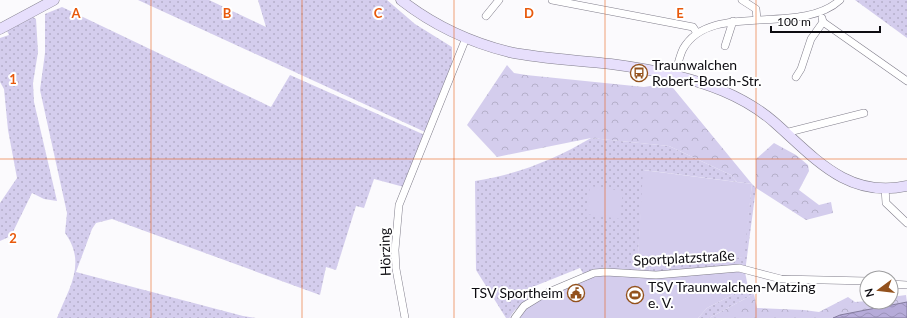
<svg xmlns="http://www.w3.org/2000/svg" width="907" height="318" viewBox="0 0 907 318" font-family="Lato,sans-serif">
	<defs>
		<pattern id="grass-dots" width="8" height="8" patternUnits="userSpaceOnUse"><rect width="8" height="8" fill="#d4cded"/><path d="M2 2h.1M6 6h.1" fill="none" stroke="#b5afca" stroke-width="1.8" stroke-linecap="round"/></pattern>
		<pattern id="forest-crowns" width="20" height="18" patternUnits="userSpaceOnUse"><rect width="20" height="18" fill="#d4cded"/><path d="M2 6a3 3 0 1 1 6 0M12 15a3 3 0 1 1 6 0" fill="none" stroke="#b5afca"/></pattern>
		<pattern id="water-waves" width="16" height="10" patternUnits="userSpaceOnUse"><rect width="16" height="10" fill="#b6abd9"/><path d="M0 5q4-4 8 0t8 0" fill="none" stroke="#9b92b9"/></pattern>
	</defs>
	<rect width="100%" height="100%" fill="#fbfafd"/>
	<g fill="url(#grass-dots)">
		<polygon points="138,0 209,0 266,27 258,0 387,0 415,24 452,47 452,63 454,67 425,132"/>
		<polygon points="855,0 907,0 907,38"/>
		<path d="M62 7 271 107 290 75 427 136 404 187 374 179 364 208 356 206 336 270 326 267 320 295 112 219 96 223 92 229 76 272 243 316 256 318H57C69 288 87 263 65 233L67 213 40 90 45 53V14Z"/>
		<polygon points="33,17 36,19 38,52 33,83 34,102 57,201 44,199 32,193 11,236 0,241 0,203 17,178 8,130 4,89 0,82 0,38 9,35 7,31"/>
		<path d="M591 138 669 146 731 175 737 182 644 170 637 271 584 275 580 268 535 286 538 293 515 310 509 318H506L476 270 475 181C516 175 556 159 591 138Z"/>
		<polygon points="752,184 756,188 745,272 650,278 649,262 743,257"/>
		<polygon points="748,287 754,294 709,318 698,318 707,308"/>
	</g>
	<g fill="url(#forest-crowns)">
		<polygon points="507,65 514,73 526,75 644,87 669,83 752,184 737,182 731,175 669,146 591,138 497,157 467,125"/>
		<polygon points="774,143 796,155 808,165 809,171 799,190 819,205 831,202 833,213 806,220 756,188 756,159"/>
		<polygon points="754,294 757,308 804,310 819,312 848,297 855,302 867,301 891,302 891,297 906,295 907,302 833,318 709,318"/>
	</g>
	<g fill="#d4cded">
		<polygon points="643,170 752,184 744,257 649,262 650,278 738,271 745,272 748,287 707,308 698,318 509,318 525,303 593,271 637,271"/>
		<polygon points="590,186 623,191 620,219 586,214"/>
	</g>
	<polygon fill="url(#water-waves)" stroke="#837b9d" points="907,302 907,318 833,318 840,315"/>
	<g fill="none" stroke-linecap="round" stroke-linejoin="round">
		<g stroke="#817e8b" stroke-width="8">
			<g id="street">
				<polyline points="552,0 693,27 697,33"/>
				<polyline points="742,0 756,9 757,19"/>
				<polyline points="486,16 499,0"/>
				<polyline points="823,22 907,81"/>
				<polyline points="725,46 733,21"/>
				<path d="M675 76C677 68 679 57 683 49 710 0 800 37 840 0"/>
				<polyline points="796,77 801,69 811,39 823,22 822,18"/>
				<polyline points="785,133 864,113"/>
				<polyline points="885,188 886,203 907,223"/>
				<polyline points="891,284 907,285"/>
				<polyline points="405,318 396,269 395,250 399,205 466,38"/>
				<polyline points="515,318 524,306 542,295 594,273 606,272 656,275 739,268 781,279 867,281"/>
			</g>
		</g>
		<g stroke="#817e8b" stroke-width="11">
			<g id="secondary">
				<path d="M401 0C433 25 469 42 509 52 543 59 577 60 611 64 649 69 688 76 723 91 742 99 759 109 774 122 814 157 847 199 907 186"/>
				<polyline points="0,29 54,0"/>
			</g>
		</g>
		<use href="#street" stroke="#fff" stroke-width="7"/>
		<use href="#secondary" stroke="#e7dffc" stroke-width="10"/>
	</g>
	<path fill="none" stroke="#e8590c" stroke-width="1" stroke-opacity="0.55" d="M151 0V318M302 0V318M454 0V318M605 0V318M756 0V318M0 159H907"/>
	<defs>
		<g id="bus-ring" transform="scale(0.9)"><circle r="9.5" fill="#fff" stroke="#93521d" stroke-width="1.5"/><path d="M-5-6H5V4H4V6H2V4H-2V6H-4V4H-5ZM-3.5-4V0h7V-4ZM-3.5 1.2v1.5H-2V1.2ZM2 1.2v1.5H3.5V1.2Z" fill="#93521d"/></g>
		<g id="civic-ring" transform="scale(0.9)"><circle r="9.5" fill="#fff" stroke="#93521d" stroke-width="1.5"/><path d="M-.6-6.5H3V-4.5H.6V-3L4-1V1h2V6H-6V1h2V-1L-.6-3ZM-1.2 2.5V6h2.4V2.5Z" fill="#93521d"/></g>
		<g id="stadium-ring" transform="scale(0.9)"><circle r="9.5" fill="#fff" stroke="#93521d" stroke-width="1.5"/><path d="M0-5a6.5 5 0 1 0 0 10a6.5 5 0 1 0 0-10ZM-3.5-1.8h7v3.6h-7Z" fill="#93521d"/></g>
	</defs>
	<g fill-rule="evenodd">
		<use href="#bus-ring" x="639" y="73"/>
		<use href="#civic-ring" x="576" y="293"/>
		<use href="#stadium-ring" x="635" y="295"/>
	</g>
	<g text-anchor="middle" stroke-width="4" stroke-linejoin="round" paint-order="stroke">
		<g font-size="14" fill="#0d0c11" stroke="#fff" text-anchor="start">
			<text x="652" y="70">Traunwalchen<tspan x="652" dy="16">Robert-Bosch-Str.</tspan></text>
			<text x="648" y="292">TSV Traunwalchen-Matzing<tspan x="648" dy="16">e. V.</tspan></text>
			<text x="563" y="298" text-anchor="end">TSV Sportheim</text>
		</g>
		<g font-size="14" fill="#0d0c11" stroke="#fff">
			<text transform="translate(385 252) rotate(-92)" y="5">Hörzing</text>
			<text transform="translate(684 258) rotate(-3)" y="5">Sportplatzstraße</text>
		</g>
	</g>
	<g font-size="13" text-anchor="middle" font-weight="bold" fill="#e8590c" stroke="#fff" stroke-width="4" stroke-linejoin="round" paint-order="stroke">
		<text x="76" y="18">A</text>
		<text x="227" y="18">B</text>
		<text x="378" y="18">C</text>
		<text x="529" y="18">D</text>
		<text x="680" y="18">E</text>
		<text x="13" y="84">1</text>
		<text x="13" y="243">2</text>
	</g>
	<g transform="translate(879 290) rotate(255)"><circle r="19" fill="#ffffff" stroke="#9e9ea0"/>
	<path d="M0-3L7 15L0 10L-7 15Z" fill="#93521d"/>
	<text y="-6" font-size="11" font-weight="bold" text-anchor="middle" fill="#0d0c11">N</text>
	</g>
	<path d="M771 26v6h109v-6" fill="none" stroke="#0d0c11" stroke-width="2"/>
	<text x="777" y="26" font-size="12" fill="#0d0c11" stroke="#ffffff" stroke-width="3" paint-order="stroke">100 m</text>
</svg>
